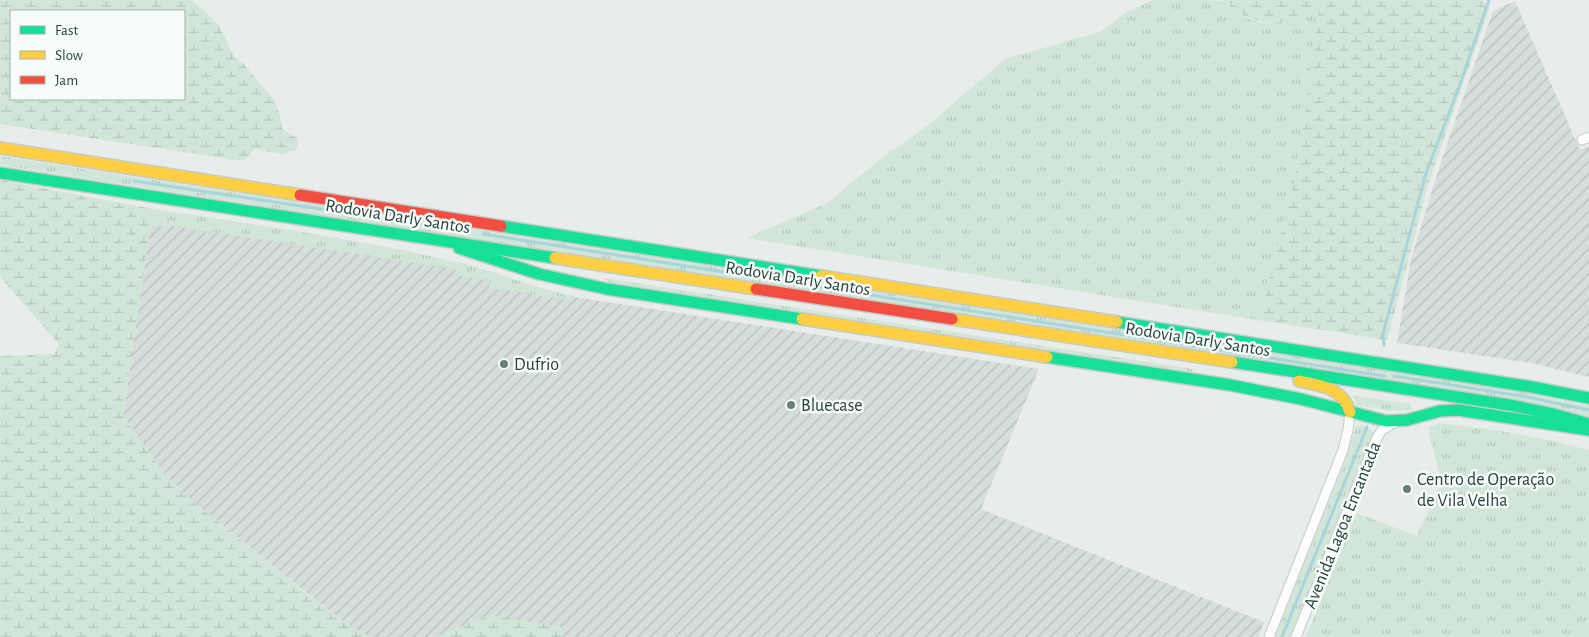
<svg xmlns="http://www.w3.org/2000/svg" width="1589" height="637" viewBox="0 0 1589 637" font-family="'Alegreya Sans',sans-serif">
	<defs>
		<pattern id="industrial-furrows" width="10" height="10" patternUnits="userSpaceOnUse" patternTransform="scale(1.25)"><rect width="10" height="10" fill="#d6dedb"/><path d="M-1 1l2-2M0 10L10 0M9 11l2-2" fill="none" stroke="#b8c0bd"/></pattern>
		<pattern id="grass-tufts" width="24" height="20" patternUnits="userSpaceOnUse" patternTransform="scale(1.25)"><rect width="24" height="20" fill="#d1e6d8"/><path d="M3 7l-1-3M5 7V3M7 7l1-3M15 17l-1-3M17 17v-4M19 17l1-3" fill="none" stroke="#b3c6ba"/></pattern>
		<pattern id="wetland-marsh" width="20" height="14" patternUnits="userSpaceOnUse" patternTransform="scale(1.25)"><rect width="20" height="14" fill="#d1e6d8"/><path d="M1 5h8M5 5V1M11 12h8M15 12V8" fill="none" stroke="#b3c6ba"/></pattern>
	</defs>
	<rect width="100%" height="100%" fill="#e8edeb"/>
	<g fill="url(#industrial-furrows)">
		<polygon points="1515,1 1580,150 1589,146 1589,377 1531,363 1397,343 1411,259 1440,165 1493,11"/>
		<polygon points="153,209 308,233 402,250 465,264 549,291 575,297 1039,369 981,509 1264,622 1258,637 562,637 563,633 489,615 436,637 372,637 366,635 342,621 185,495 163,472 123,416"/>
	</g>
	<g fill="url(#grass-tufts)">
		<path d="M1153 0C1164 0 1217 0 1223 1 1231 5 1237 12 1245 17 1271 32 1295 19 1319 8L1306 111 1293 188 1258 320 747 238 827 203 878 161 932 122 1005 59 1100 32 1127 12Z"/>
		<polygon points="0,156 1511,390 1589,406 1589,419 1510,400 0,165"/>
		<path d="M153 209C257 225 361 240 463 264 501 273 537 288 575 297L569 300 489 288 490 281 459 276 460 270 167 225V227L151 225Z"/>
		<polygon points="604,278 1193,369 1192,372 609,282"/>
		<polygon points="1352,395 1410,404 1413,410 1391,411 1357,405"/>
		<path d="M1439 423C1491 429 1539 436 1589 450V637H1306L1357 513 1417 536 1441 481 1428 428Z"/>
		<polygon points="1363,425 1369,428 1375,433 1366,449 1290,637 1275,637 1343,466 1356,426"/>
	</g>
	<g fill="url(#wetland-marsh)" fill-rule="evenodd">
		<path d="M0 0H191L205 11 219 26 235 58 242 62 275 101 280 116 282 129 297 138 298 146 296 150 281 154 254 149 248 157 242 161 0 124ZM11 11H184V99H11Z"/>
		<path d="M1222 0H1483L1490 6 1429 182 1387 340 1258 320 1293 188 1306 111 1319 9C1310 12 1300 17 1290 21 1263 30 1242 16 1222 0Z"/>
		<polygon points="0,180 153,209 123,416 163,472 185,495 341,621 366,635 372,637 0,637 0,356 54,354 59,344 0,277"/>
		<polygon points="489,615 563,627 562,637 436,637"/>
	</g>
	<g fill="none" stroke-linecap="round" stroke-linejoin="round">
		<g stroke="#a9d4db" stroke-width="3">
			<polyline points="134,181 434,226"/>
			<polyline points="483,234 1384,376"/>
			<polyline points="1384,345 1383,336 1385,326 1426,173 1459,87 1489,0"/>
			<polyline points="1394,376 1527,397 1589,410"/>
			<polyline points="1282,637 1367,427"/>
		</g>
		<g stroke="#c5cac8" stroke-width="11">
			<g id="street">
				<polyline points="1582,140 1589,137"/>
				<polyline points="1269,637 1343,450 1348,430 1350,412"/>
				<polyline points="1296,637 1375,442 1381,431 1395,422"/>
			</g>
		</g>
		<g stroke="#c3cbc8" stroke-width="14">
			<g id="fast">
				<polyline points="0,173 555,258"/>
				<polyline points="501,226 821,276"/>
				<polyline points="459,248 539,274 607,289 802,319"/>
				<polyline points="1117,322 1532,387 1589,398"/>
				<polyline points="1047,357 1230,385 1301,399 1386,421 1407,420 1440,411 1458,410 1589,430"/>
				<polyline points="1232,362 1509,405 1553,414 1589,424"/>
			</g>
		</g>
		<g stroke="#c3cbc8" stroke-width="14">
			<g id="slow">
				<polyline points="0,148 300,195"/>
				<polyline points="555,258 756,289"/>
				<polyline points="821,276 1117,322"/>
				<polyline points="802,319 1047,357"/>
				<polyline points="952,319 1232,362"/>
				<path d="M1299 381C1321 386 1342 387 1350 412"/>
			</g>
		</g>
		<g stroke="#c3cbc8" stroke-width="14">
			<g id="jam">
				<polyline points="300,195 501,226"/>
				<polyline points="756,289 952,319"/>
			</g>
		</g>
		<use href="#street" stroke="#fcfcfc" stroke-width="9"/>
		<use href="#fast" stroke="#16e098" stroke-width="11"/>
		<use href="#slow" stroke="#ffcf43" stroke-width="11"/>
		<use href="#jam" stroke="#f24e42" stroke-width="11"/>
	</g>
	<g fill="#697e78" stroke="#f7fbf9" stroke-width="2">
		<circle cx="504" cy="364" r="5"/>
		<circle cx="791" cy="405" r="5"/>
		<circle cx="1407" cy="489" r="5"/>
	</g>
	<g text-anchor="middle" stroke-width="5" stroke-linejoin="round" paint-order="stroke">
		<g font-size="18" fill="#24423a" stroke="#f7fbf9">
			<text transform="translate(398 216) rotate(9)" y="6">Rodovia Darly Santos</text>
			<text transform="translate(798 278) rotate(9)" y="6">Rodovia Darly Santos</text>
			<text transform="translate(1198 339) rotate(9)" y="6">Rodovia Darly Santos</text>
			<text transform="translate(1342 525) rotate(-68)" y="6">Avenida Lagoa Encantada</text>
		</g>
		<g font-size="18" fill="#24423a" stroke="#f7fbf9" text-anchor="start">
			<text x="514" y="370">Dufrio</text>
			<text x="801" y="411">Bluecase</text>
			<text x="1417" y="485">Centro de Operação<tspan x="1417" dy="21">de Vila Velha</tspan></text>
		</g>
	</g>
	<rect x="10" y="10" width="175" height="90" fill="#f7fbf9" stroke="#a3b1ad"/>
	<rect x="20" y="26" width="25" height="8" fill="#16e098" stroke="#a3b1ad"/>
	<text x="55" y="35" font-size="15" fill="#24423a">Fast</text>
	<rect x="20" y="51" width="25" height="8" fill="#ffcf43" stroke="#a3b1ad"/>
	<text x="55" y="60" font-size="15" fill="#24423a">Slow</text>
	<rect x="20" y="76" width="25" height="8" fill="#f24e42" stroke="#a3b1ad"/>
	<text x="55" y="85" font-size="15" fill="#24423a">Jam</text>
</svg>
